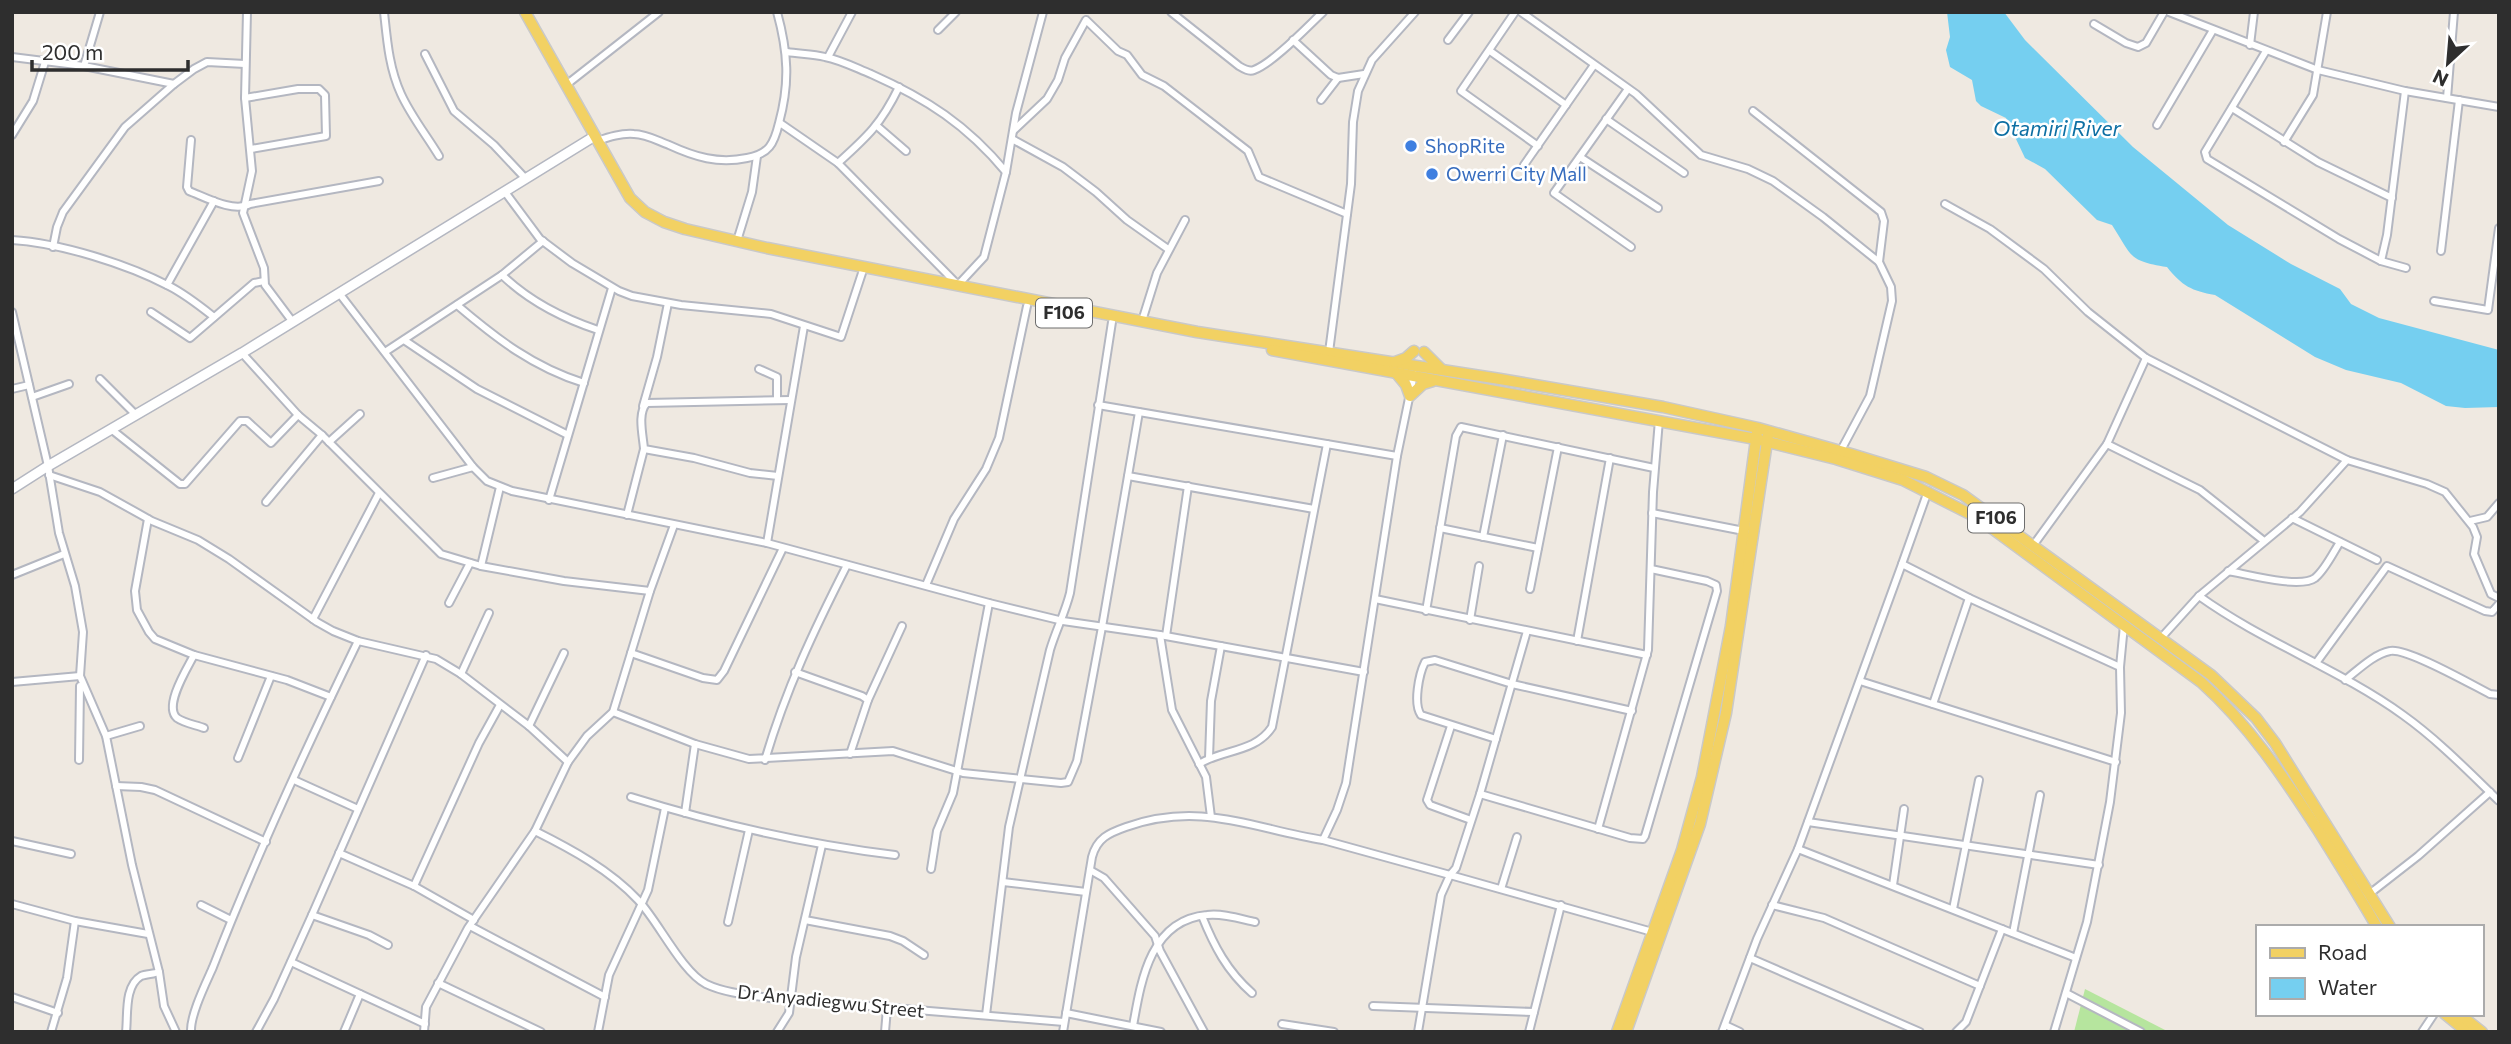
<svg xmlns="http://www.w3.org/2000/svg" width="2511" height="1044" viewBox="0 0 2511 1044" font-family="Commissioner,sans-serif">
	<rect width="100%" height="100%" fill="#efe9e1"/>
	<polygon fill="#b6e59e" points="2085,989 2169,1032 2074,1032"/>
	<path fill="#75cff0" d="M1947 12H2004L2025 40 2133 147 2228 225 2291 264 2340 289 2351 304 2379 318 2499 350V407L2465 408 2446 406 2401 383 2346 370 2315 357 2215 295C2192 291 2182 286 2167 267 2128 261 2132 256 2112 225L2097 220 2045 169 2025 158 2006 118 1981 106 1976 101 1972 80 1950 67 1946 50 1950 37Z"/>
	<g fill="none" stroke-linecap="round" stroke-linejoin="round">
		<g stroke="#b4b7c1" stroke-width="10">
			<g id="street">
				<polyline points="247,12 245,98 252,171 243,213 264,268 265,285 292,321"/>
				<path d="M384 12C387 40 389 68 401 94 411 116 427 136 439 156"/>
				<path d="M1171 12 1239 66C1244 69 1249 72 1254 70 1273 63 1307 27 1323 12"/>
				<polyline points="1515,12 1461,91 1538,146"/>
				<polyline points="1521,12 1636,94 1701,155 1748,169 1773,181 1823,217 1879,262 1891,287 1892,301 1870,396 1839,454"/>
				<polyline points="2169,12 2318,70 2405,91 2499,107"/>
				<polyline points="2094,24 2126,43 2138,47 2146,43 2164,12"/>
				<polyline points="938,30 956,12"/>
				<polyline points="1293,40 1331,75 1338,78 1364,74"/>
				<polyline points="1448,40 1469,12"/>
				<polyline points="2250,45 2254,12"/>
				<polyline points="1490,51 1566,105"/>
				<polyline points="2266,51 2205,152 2207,159 2339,239 2381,261 2406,268"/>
				<path d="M787 52C800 54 813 54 825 57 841 60 856 68 871 74 927 99 967 125 1006 172"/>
				<polyline points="425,54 454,111 494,145 525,178"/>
				<polyline points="12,57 84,66 174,84"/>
				<polyline points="828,57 852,12"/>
				<polyline points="84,66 100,12"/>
				<polyline points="566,85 659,12"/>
				<polyline points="1628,89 1554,193 1631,247"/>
				<polyline points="245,98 298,89 319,89 325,95 326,136 251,149"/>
				<polyline points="2447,98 2454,12"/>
				<polyline points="1321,100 1338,78"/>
				<polyline points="2232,108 2318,162 2392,198"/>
				<polyline points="1753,111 1881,212 1884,221 1879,262"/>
				<polyline points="1606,119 1684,173"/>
				<polyline points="780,123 838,163 958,285 984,257 1006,172 1016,113 1043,12"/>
				<polyline points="2157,125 2213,30"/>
				<polyline points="877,126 906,151"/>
				<polyline points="1014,130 1047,99 1058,80 1065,58 1086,20 1118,51 1127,55 1142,75 1164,86 1248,151 1259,177 1347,214"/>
				<polyline points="12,135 33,101 45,62"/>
				<polyline points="1012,139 1063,167 1096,192 1127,220 1168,249"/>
				<path d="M191 140 187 187 189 191C205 197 233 213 250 204L379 181"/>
				<path d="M597 141C609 137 621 133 634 134 646 134 658 141 669 145 695 157 718 164 747 158 769 154 774 144 779 123 790 83 788 52 777 12"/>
				<polyline points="2284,142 2313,95 2327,12"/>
				<polyline points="1580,157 1658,208"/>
				<path d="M838 163C868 136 881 124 899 87"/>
				<polyline points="1524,165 1594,65"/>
				<polyline points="505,192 540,239 572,263 619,291 632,296 681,305 771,314 841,337 864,267"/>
				<polyline points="1945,204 1990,229 2044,269 2088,312 2146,358 2347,460 2427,484 2445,492 2473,527 2477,537 2474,554 2491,594 2499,598"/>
				<path d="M12 240C60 243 127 264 169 286 185 294 200 306 214 317"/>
				<polyline points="737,241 752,192 757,156"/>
				<polyline points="53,247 57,227 63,212 125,127 174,84 194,69 207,62 245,64"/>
				<polyline points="2441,251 2459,100"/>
				<polyline points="2381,261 2387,235 2405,91"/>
				<path d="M502 275C530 302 562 318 598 330"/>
				<polyline points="167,285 214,201"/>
				<polyline points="339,293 473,467 487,481 512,491 767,543 989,603 1063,621 1160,635 1364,672"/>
				<polyline points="2434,301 2488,310 2499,228"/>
				<path d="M457 305C497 339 533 367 584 383"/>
				<polyline points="12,312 48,466 59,533 75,586 83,632 80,676 106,736 132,865 159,972 164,1006 176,1032"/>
				<polyline points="151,312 190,338 254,283 264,281"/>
				<polyline points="1142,321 1157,273 1185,220"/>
				<polyline points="404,340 477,389 568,435"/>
				<polyline points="385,352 502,275 543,241"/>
				<polyline points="1329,352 1351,184 1353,122 1358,91 1372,60 1415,12"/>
				<polyline points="242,353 298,415 322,435 441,554 481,566 564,581 650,591"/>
				<polyline points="759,369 777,377 777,400"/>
				<polyline points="100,379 136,415"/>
				<polyline points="12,389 29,385"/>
				<polyline points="32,397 69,384"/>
				<polyline points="1098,405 1397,456"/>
				<polyline points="643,406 657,357 668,303"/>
				<polyline points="111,429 180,484 185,484 240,421 247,421 271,443 298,415"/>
				<polyline points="329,442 360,414"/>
				<polyline points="2107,444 2146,358"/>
				<polyline points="49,475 100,492 152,521 198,540 229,559 317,622 333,631 358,641 436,659 461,674 529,726 568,762"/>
				<path d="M778 476 750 473 694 458 644 449C643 435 637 413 647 403L791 400"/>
				<polyline points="1128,476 1314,509"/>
				<polyline points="433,478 473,467"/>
				<polyline points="549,500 612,288"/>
				<polyline points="266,502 322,435"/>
				<polyline points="1652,513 1744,531"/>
				<polyline points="627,515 644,449"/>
				<polyline points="2292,518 2377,560"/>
				<polyline points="148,519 135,591 137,610 149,632 155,639 194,655 287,680 331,697"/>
				<polyline points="2470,521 2487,517 2499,503"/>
				<polyline points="1440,528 1538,548"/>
				<polyline points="1483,537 1503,435"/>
				<polyline points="767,543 804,326"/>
				<polyline points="2032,547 2107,444 2200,490 2264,541"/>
				<polyline points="1902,564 1928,491"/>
				<polyline points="481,566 500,487"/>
				<path d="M2228 571C2246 574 2300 589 2315 578 2325 570 2333 553 2340 542"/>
				<polyline points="12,575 64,554"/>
				<polyline points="926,585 954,519 986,469 999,438 1027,306"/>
				<polyline points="1530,589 1558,447"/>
				<path d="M2199 596C2263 642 2339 669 2403 715 2438 740 2468 771 2499 801"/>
				<polyline points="1375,599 1647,655"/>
				<polyline points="449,603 470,563"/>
				<polyline points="1426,611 1456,436 1461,427 1654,468"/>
				<polyline points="313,619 379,493"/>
				<polyline points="1470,620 1479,566"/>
				<polyline points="1527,631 1480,794 1456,868 1450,875 1656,933"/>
				<polyline points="1160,635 1172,710 1206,777 1211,817"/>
				<polyline points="1166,636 1188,486"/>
				<polyline points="2161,638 2199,596 2300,512 2347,460"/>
				<polyline points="1577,641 1610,458"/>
				<polyline points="631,653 703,678 717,680 724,671 783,548"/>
				<path d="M194 655C188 667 163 706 177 718 184 723 196 725 204 728"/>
				<polyline points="2316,663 2387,566 2485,611 2492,612 2499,604"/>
				<polyline points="795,672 862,696 868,700 850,754"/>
				<polyline points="461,674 489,613"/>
				<path d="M2345 680C2358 670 2374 654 2390 651 2406 647 2472 685 2490 694L2499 695"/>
				<polyline points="1860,681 2116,762"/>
				<polyline points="12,682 80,676"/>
				<polyline points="868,700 902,626"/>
				<polyline points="1933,704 1969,598"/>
				<polyline points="613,712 695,744 749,759 893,751 963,773 1061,783 1068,782 1077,761 1102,627 1139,412"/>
				<polyline points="529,726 564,653"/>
				<polyline points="1451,726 1427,800 1430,805 1471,820"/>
				<polyline points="106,736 140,726"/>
				<path d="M1496 739 1421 715C1413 704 1419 674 1425 662L1435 660 1512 684 1632 711"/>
				<polyline points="238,758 271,676"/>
				<polyline points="1209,758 1211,701 1221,646"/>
				<polyline points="79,760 80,686"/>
				<path d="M765 760C786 689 814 630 847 565"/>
				<path d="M1199 764C1223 749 1255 753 1272 727L1327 444"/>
				<polyline points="294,780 358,809"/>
				<polyline points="116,786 141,787 155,790 266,842"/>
				<polyline points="1480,794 1630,838 1643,839 1645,836 1717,591 1716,585 1707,581 1651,569"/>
				<path d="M631 797C717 824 805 844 895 855"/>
				<polyline points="685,813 695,744"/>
				<polyline points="1808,822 2099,865"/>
				<polyline points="1598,829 1648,650 1653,492 1659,420"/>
				<path d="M535 831C571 849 610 870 638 900 658 921 682 972 706 984 725 993 749 995 770 998L1064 1022"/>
				<polyline points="1323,840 1450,875 1441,895 1418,1032"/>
				<polyline points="12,841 71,854"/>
				<polyline points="1798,849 1902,564 1969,598 2120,667"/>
				<polyline points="339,853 414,886 474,920"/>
				<polyline points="931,869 937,831 953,793 989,603"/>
				<polyline points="1090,870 1104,878 1155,936 1160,951 1204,1032"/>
				<polyline points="1003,882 1086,892"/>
				<polyline points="1893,885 1904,809"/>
				<polyline points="414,886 479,743 500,705"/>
				<polyline points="1501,889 1517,837"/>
				<polyline points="2368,895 2418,856 2490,792"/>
				<polyline points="12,904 75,921 148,934"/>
				<polyline points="201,905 231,920"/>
				<polyline points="1772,905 1824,918 1980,986"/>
				<polyline points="1953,909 1979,780"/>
				<polyline points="312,915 369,935 388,945"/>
				<path d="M1202 916C1214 946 1227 971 1252 993"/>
				<polyline points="805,920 890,936 903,941 924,955"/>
				<polyline points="728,922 749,830"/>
				<polyline points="470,926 605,997"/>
				<polyline points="2013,933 2040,795"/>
				<polyline points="1750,958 1920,1032"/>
				<polyline points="291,962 425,1024"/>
				<polyline points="438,983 541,1032"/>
				<polyline points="2066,993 2141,1032"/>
				<polyline points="12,997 58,1013"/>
				<polyline points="1373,1006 1534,1012"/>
				<polyline points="1066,1013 1161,1032"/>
				<path d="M986 1015 1009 827 1050 650C1056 630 1065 613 1070 593L1112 322"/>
				<polyline points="1282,1024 1334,1032"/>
				<polyline points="1725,1025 1740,1032"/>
				<path d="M1133 1026C1141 981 1150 920 1207 915 1223 913 1241 919 1255 922"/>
				<polyline points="51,1032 67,978 75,921"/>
				<path d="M126 1032C128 1015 124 986 141 976 146 974 154 974 159 972"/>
				<path d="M191 1032C190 1015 206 983 213 967 256 856 306 748 358 641"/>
				<polyline points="256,1032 274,999 312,915 426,655"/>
				<polyline points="344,1032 360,994"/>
				<polyline points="424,1032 426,1007 468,928 535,831 568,762 587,736 613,712 650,591 674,525"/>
				<polyline points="598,1032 609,975 648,890 665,808"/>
				<polyline points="777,1032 789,1013 796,957 822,845"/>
				<polyline points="885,1032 887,1008"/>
				<path d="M1063 1032 1092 857C1097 838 1109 833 1126 827 1200 801 1251 828 1323 840L1337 810 1346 783 1397 456 1414 374"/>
				<polyline points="1529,1032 1561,905"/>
				<polyline points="1722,1032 1757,939 1798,849 2076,958"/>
				<polyline points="1956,1032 1966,1022 2002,929"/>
				<polyline points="2054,1032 2087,922 2110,802 2121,713 2120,667 2124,625"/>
				<polyline points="2422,1032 2434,1014"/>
			</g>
		</g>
		<g stroke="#b4b7c1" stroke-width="12">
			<polyline id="secondary" points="12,489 48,466 242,353 590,139"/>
		</g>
		<g stroke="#c9c9c9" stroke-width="13">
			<g id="primary">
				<polyline points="525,12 630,198 645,212 664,222 685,229 767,248 1197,332 1500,379 1663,407 1758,428 1851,454 1926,477 1963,495 2211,675 2256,718 2275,743 2390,927"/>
				<path d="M1272 350 1756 439 1836 459 1903 480 1978 518 2201 682C2249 725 2283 776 2318 830 2338 862 2358 894 2377 927"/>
				<polyline points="1424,352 1440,368"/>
				<polyline points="1395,362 1406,358 1414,351"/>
				<polyline points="1397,374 1406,385 1410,396 1423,384 1433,381"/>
				<polyline points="2445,1014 2467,1032"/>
				<polyline points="2459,1014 2482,1032"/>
				<polyline points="1617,1032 1682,850 1702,777 1731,626 1757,432"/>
				<polyline points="1626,1032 1700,824 1726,713 1768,435"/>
			</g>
		</g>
		<use href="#street" stroke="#fff" stroke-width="6"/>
		<use href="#secondary" stroke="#fff" stroke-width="9"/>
		<use href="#primary" stroke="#f2d163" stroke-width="10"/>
	</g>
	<g fill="#3f7fe0" stroke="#fff" stroke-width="2.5">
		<circle cx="1411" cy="146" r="7"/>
		<circle cx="1432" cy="174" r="7"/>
	</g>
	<g text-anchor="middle" stroke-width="5" stroke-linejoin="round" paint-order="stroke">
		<g fill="#fff" stroke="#6d6d6d" stroke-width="2">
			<rect x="1036" y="298.5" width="56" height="29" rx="5"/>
			<rect x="1968" y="503.5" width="56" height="29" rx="5"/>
		</g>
		<g font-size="18" font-weight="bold" fill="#2e2e2e">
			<text x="1064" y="319">F106</text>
			<text x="1996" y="524">F106</text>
		</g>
		<g font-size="19" fill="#366cbe" stroke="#fff" text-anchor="start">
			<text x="1425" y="153">ShopRite</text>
			<text x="1446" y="181">Owerri City Mall</text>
		</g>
		<g font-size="19" fill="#2e2e2e" stroke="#fff">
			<text transform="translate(831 1001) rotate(6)" y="7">Dr Anyadiegwu Street</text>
		</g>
		<g font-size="21" font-style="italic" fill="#0d6fa3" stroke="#fff">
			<text x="2057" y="136">Otamiri River</text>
		</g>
	</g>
	<rect width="2511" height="1044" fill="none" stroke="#2e2e2e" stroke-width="28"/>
	<rect x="2256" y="925" width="228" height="91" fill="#ffffff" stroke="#ababab" stroke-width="2"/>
	<rect x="2270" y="948" width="35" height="10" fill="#f2d163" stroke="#ababab" stroke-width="2"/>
	<text x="2318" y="960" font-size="21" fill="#2e2e2e">Road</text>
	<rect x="2270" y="978" width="35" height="21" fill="#75cff0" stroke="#ababab" stroke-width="2"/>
	<text x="2318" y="995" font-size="21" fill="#2e2e2e">Water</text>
	<g transform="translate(2448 63) rotate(206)" stroke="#ffffff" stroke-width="5" paint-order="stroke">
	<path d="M0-5L12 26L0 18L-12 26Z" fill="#2e2e2e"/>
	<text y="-10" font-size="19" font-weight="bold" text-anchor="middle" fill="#2e2e2e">N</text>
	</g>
	<path d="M32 60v10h156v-10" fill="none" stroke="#2e2e2e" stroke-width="3.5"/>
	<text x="42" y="60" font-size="21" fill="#2e2e2e" stroke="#ffffff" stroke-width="5" paint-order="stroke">200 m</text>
</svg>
